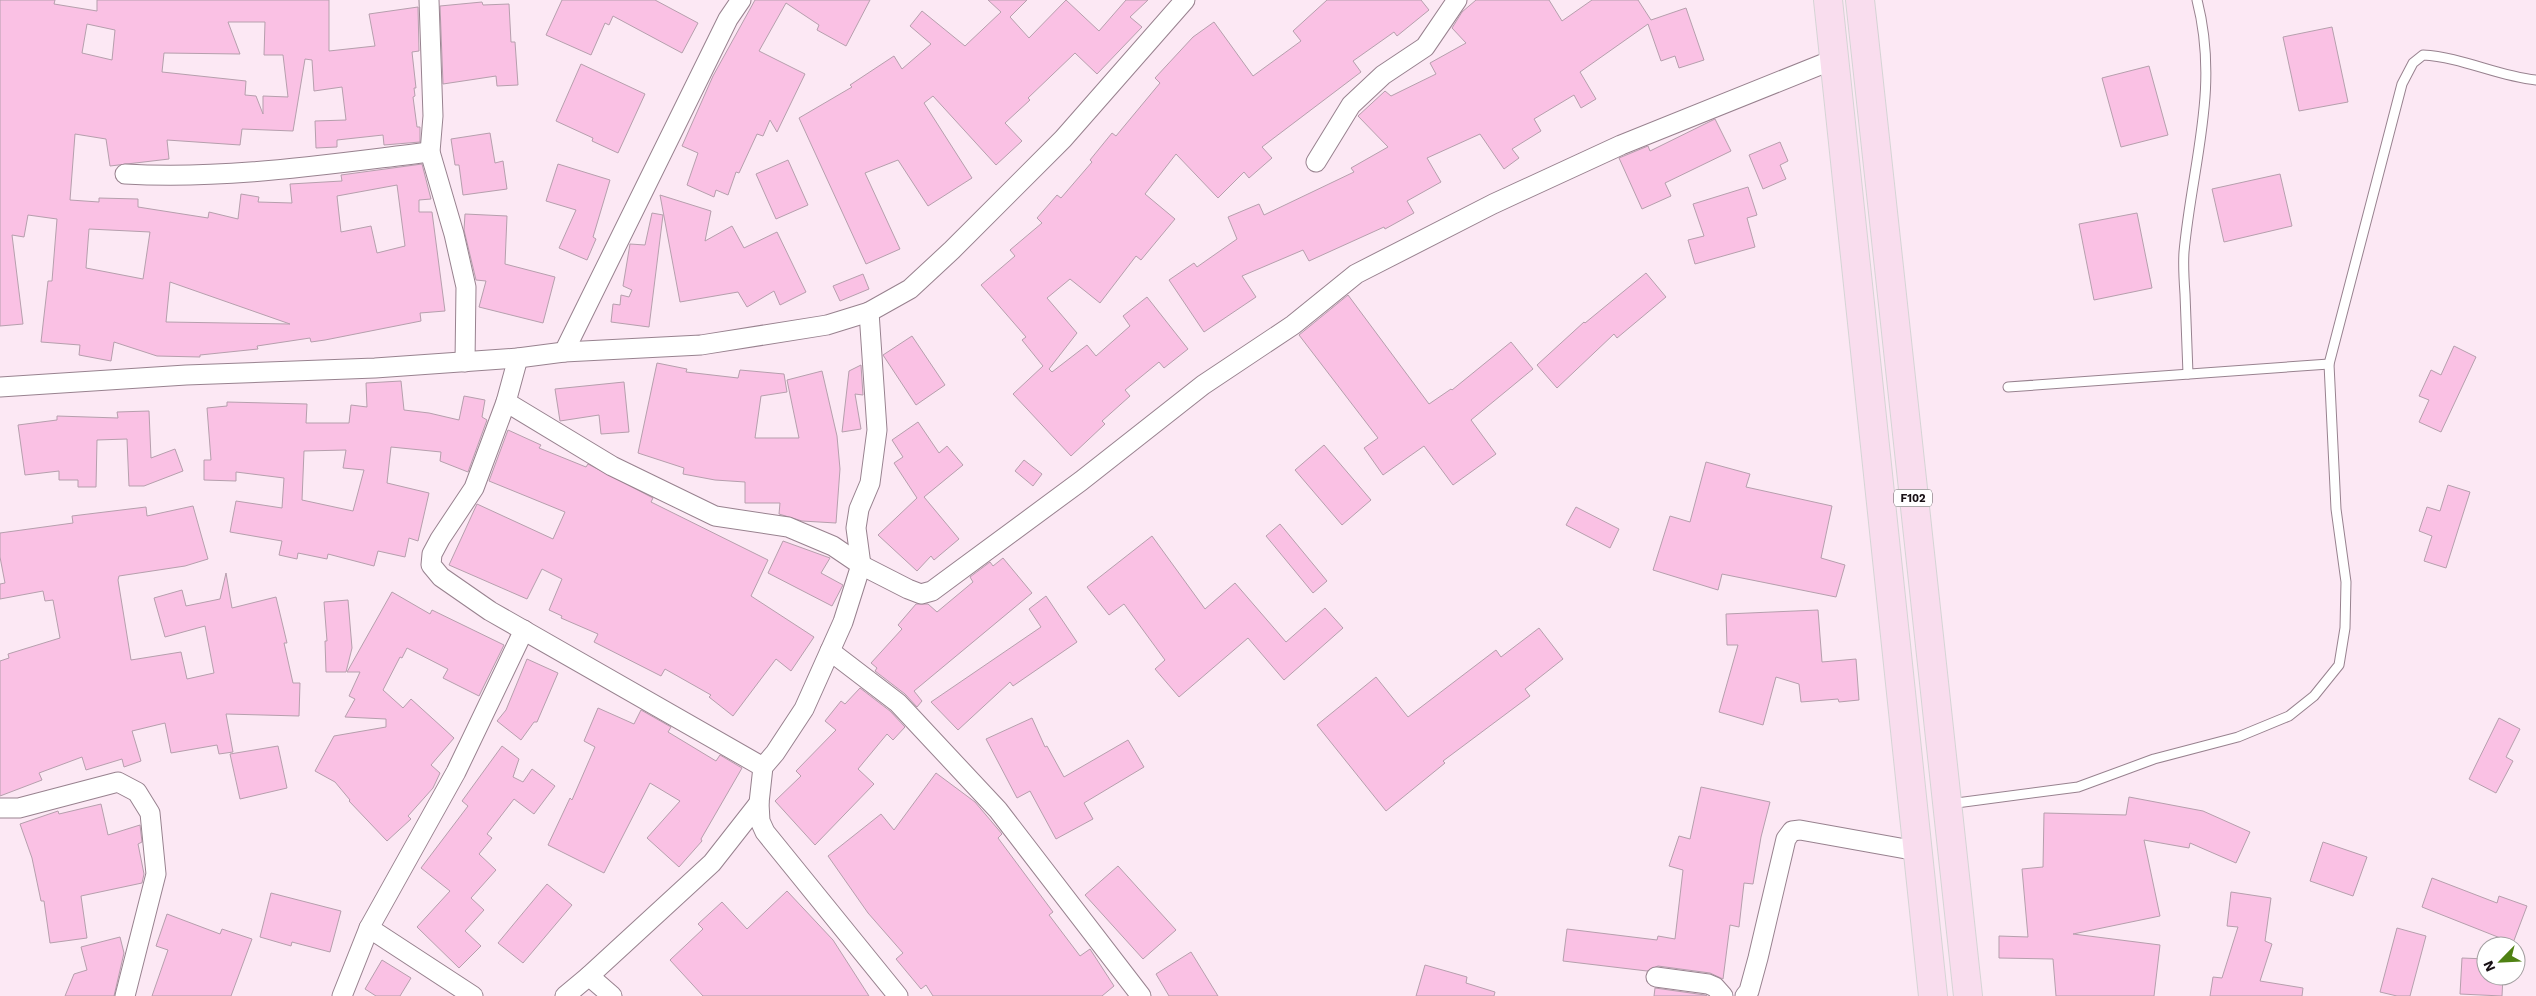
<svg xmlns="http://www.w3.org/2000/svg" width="2536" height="996" viewBox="0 0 2536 996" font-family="'Work Sans',sans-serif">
	<rect width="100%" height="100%" fill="#fce8f4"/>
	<g fill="#fac1e4" stroke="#b69fad" fill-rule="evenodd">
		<path d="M0 0H55L54 4 97 11V0H329V51L375 46 369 14 418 7 419 51 412 52 416 88H414L415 96 413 97 417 127H420V142L384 145 383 135 337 140V147L316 148 315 121 346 120 342 87 314 91 312 60 305 59 293 131 242 129 240 145 167 140 169 159 110 166 106 139 75 134 70 200 99 202V198L138 199V207L208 218 209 212 238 219 241 194 259 197 258 202 292 203 290 184 342 181 341 175 422 164 431 199 419 200V212H432L445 311 420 313 421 321 325 340 311 342 310 338 257 346 258 349 200 355V357L157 356 114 342 111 361 79 355 80 345 41 342 48 281H52L57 219 28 215 24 237 12 235 23 324 0 326ZM228 22H265L264 55H283L288 97 263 96V114L256 96 245 95 246 81 162 72 164 53 240 54ZM87 24 115 30 112 60 82 53ZM397 185 405 246 377 253 371 226 341 232 337 196ZM89 229 150 232 143 279 86 268ZM170 282 290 324 166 322Z"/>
		<polygon points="562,0 655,0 698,23 682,53 613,16 609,25 605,23 591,55 546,35"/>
		<polygon points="755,0 870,0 846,46 817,30 819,25 786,3 759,51 805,74 777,132 770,120 763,136 757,134 739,173 736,172 728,195 716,190 714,197 687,185 698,153 682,146 713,76"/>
		<polygon points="988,0 1027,0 1010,17 1029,38 1066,0 1099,31 1126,0 1148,0 1130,17 1142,27 1097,74 1075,53 1028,98 1030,100 1005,123 1022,141 996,165 933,96 924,103 972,178 928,206 898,160 865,173 900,249 866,264 799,118 852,87 850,85 894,56 902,69 931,44 910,26 922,11 965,46 1001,12"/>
		<polygon points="1327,0 1421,0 1429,10 1397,36 1394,32 1353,61 1361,72 1262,147 1272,158 1249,178 1244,172 1218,198 1176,154 1145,194 1175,219 1141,260 1136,256 1100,303 1070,279 1047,298 1077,333 1049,369 1052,372 1087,345 1096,356 1130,326 1123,316 1147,297 1188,349 1164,368 1159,362 1125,390 1130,396 1102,421 1105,424 1071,456 1013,394 1043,366 1022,340 1026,337 981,285 1015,256 1010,250 1042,223 1037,218 1057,195 1061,198 1092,162 1090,160 1112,133 1116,136 1160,83 1155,78 1193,37 1214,22 1253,76 1301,41 1293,31"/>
		<polygon points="1476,0 1549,0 1562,21 1592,0 1638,0 1651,20 1686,8 1704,60 1679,68 1675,56 1661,61 1648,24 1580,72 1596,99 1581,108 1574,95 1534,119 1541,131 1512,149 1519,158 1504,169 1480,134 1427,158 1441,182 1407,201 1414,213 1385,229 1384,227 1309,261 1303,250 1242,276 1256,297 1204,332 1169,280 1194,263 1197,267 1237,239 1228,217 1259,204 1264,215 1354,172 1351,168 1388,147 1358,116 1385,91 1391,96 1436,74 1430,63 1466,43 1452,28 1462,12"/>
		<polygon points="482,2 483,5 509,4 511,42 515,42 518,85 497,86 496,76 443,84 440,6"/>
		<polygon points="2332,27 2348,102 2299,111 2283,37"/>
		<polygon points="581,64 645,94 618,153 592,141 593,138 556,121"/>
		<polygon points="2149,66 2168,135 2121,147 2102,78"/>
		<polygon points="1715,119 1731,151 1665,183 1671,196 1642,209 1619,158 1648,146 1650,151"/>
		<polygon points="490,133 495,163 503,161 507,189 463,195 459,165 455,165 451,139"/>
		<polygon points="1780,142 1788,161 1780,165 1786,179 1763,189 1749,155"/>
		<polygon points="788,160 808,205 776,219 756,174"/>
		<polygon points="558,164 610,180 593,237 596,239 587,260 559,248 576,210 546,201"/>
		<polygon points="2280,174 2292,226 2224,242 2212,189"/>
		<polygon points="1748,187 1757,215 1747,218 1755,247 1695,264 1688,240 1704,236 1693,204"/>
		<polygon points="660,195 711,211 705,241 732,226 744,248 777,232 806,292 780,305 774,291 747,307 738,292 680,302"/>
		<polygon points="652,213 663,215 649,327 611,322 613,304 620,305 621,295 629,297 632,290 623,286 630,244 645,245"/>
		<polygon points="2137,213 2152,288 2094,300 2079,224"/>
		<polygon points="465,214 507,216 505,264 555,277 543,323 479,307 486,281 476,280 464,230"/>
		<polygon points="1646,273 1666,297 1617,338 1614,334 1557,388 1537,365 1584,322 1585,323"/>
		<polygon points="863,274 869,289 840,301 833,286"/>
		<polygon points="1348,295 1429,404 1451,389 1452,390 1511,342 1533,369 1471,420 1496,454 1453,485 1424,446 1383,475 1364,448 1378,438 1299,335"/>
		<polygon points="912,336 945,385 916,405 883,355"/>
		<polygon points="2454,346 2476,357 2441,432 2419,422 2429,400 2419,396 2431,370 2441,375"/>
		<polygon points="657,363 687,369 686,372 738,378 740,370 784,374 787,392 761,396 755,438 799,438 787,380 822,371 837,436 840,469 836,523 802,521 779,514 780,503 745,503 745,482 715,480 683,474 684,468 638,453"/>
		<polygon points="861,365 863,395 855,394 861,429 842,432 849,371"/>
		<path d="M401 381 404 410 429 413 459 420 464 396 485 400 482 417 487 420 468 472 440 461 441 452 391 447 387 483 429 493 418 541 409 538 405 557 378 551 374 566 328 554 327 559 298 553 297 559 279 555 282 541 230 532 236 501 282 508 284 478 236 472V481L204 480V460H211L207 408 227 406V402L307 404 306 423H349L351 405 367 407 366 383ZM346 450 343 468 364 470 353 511 302 500 304 451Z"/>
		<polygon points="624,382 629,432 601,434 599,415 560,421 555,389"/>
		<polygon points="149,411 151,458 175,449 183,471 144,486 129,486 127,439 97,440 96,487 78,487 78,480 59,480 59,471 25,475 18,425 57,420 57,416 118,418 117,412"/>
		<polygon points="918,422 939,453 947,446 963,465 924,497 959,539 934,560 931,556 917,571 878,535 917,498 894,463 903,457 892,440"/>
		<polygon points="508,430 541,445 539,448 586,467 588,464 653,498 651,502 768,560 751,596 814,637 791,671 776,659 733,716 709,697 711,695 665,669 661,676 594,642 598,634 561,618 562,616 549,610 562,579 542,569 527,599 449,565 477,504 553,539 565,512 489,481"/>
		<polygon points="1324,445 1371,500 1342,525 1295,470"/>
		<polygon points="1024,460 1042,474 1033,486 1015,471"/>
		<polygon points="1706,462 1750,474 1746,487 1832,506 1821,558 1845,565 1836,597 1722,574 1718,590 1653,570 1670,516 1690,522"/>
		<polygon points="2448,485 2470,492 2446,568 2424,561 2432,536 2419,531 2427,507 2440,511"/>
		<polygon points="193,506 208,559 185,566 119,576 118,580 131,660 181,652 187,679 214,673 205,626 165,637 154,598 182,590 186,606 220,599 226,573 232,608 276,597 287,643 284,643 293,683 300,683 299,716 226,714 233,752 219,754 217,745 171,753 165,723 132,731 141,761 124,767 122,759 86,770 82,757 39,773 42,780 0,796 0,661 9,658 8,654 60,638 53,600 45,601 43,591 0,599 0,584 5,583 0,557 0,533 73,523 72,516 146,507 147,516"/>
		<polygon points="1576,507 1619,529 1610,548 1566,525"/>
		<polygon points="1280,524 1327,581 1313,593 1266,536"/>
		<polygon points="1152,536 1205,609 1235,583 1286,642 1325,608 1343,628 1284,680 1248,638 1179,697 1155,669 1165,660 1124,604 1109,615 1087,587"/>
		<polygon points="783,541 830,558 821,573 843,585 832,606 768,573"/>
		<polygon points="1003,558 1032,593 914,691 922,701 917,707 905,694 875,671 877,668 871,663 902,629 898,625 916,604 928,604 937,612 973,582 970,577 990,562 993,566"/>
		<polygon points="392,592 430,614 432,610 504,645 479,696 443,678 448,669 407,648 402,658 400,657 383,690 403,708 411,699 454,738 431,765 440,773 433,788 408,816 411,819 387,841 349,801 350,800 335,782 315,771 334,736 386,727 386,719 345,717 355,699 349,696 360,672 347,672"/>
		<polygon points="1046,596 1077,642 1013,686 1010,682 958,730 931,702 1041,627 1029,609"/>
		<polygon points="348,600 352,648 346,672 326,672 325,641 327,641 324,602"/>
		<polygon points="1818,610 1822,662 1856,659 1859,700 1839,702 1838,699 1801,702 1799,684 1776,677 1763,725 1719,712 1738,645 1727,645 1726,614"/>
		<polygon points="1539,628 1563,659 1525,689 1530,696 1443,761 1445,763 1386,811 1317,725 1376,677 1408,717 1496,650 1501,657"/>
		<polygon points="527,659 558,673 537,722 534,722 521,740 497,721 506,710"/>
		<polygon points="860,688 890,711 905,727 893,740 887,734 858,769 874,784 815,845 775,801 801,776 796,771 836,730 825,721 841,701 845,704"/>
		<polygon points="598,708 634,724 641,710 671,727 668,732 716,761 720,755 742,768 701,839 702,841 679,867 647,838 680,801 650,783 604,873 548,845 570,798 572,800 595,747 584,741"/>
		<polygon points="1032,718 1045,747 1047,746 1064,777 1128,740 1144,767 1084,803 1093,819 1056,839 1030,791 1017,798 986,739"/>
		<polygon points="2499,718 2520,729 2506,757 2513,761 2496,793 2469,779"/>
		<polygon points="278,746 287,788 240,799 230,754"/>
		<polygon points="502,746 519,759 513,777 523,782 532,769 555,786 534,814 514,799 487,834 492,838 479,854 496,870 471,898 484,910 465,931 481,946 459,968 417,927 450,891 421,868 468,806 462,801"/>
		<polygon points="936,773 975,802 997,828 1002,834 998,838 1053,912 1049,915 1080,956 1090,949 1114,986 1102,996 933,996 926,985 921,989 896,959 903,953 868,913 828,856 881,814 894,830"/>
		<polygon points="1701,787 1770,802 1761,837 1753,884 1744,883 1739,927 1730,925 1723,979 1710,973 1658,966 1647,971 1563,961 1567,929 1657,940 1658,936 1675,939 1683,870 1669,866 1679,836 1690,839"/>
		<polygon points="2129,797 2203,811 2250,832 2236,863 2190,843 2189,848 2144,840 2160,916 2073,934 2160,945 2154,996 2056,996 2053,959 1999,958 1999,936 2028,937 2022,869 2043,867 2044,813 2126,815"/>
		<polygon points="101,804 108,835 140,825 142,842 138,844 144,874 142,883 81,896 87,938 50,943 44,901 41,901 32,858 20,824 58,811 59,814"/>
		<polygon points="2323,842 2367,857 2353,896 2310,881"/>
		<polygon points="1118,866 1176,930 1143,959 1085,895"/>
		<polygon points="2432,878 2497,903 2499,896 2527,906 2513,943 2422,907"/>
		<polygon points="547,884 572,905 523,963 498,943"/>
		<polygon points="787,891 833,940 869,996 703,996 670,960 703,929 698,924 722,902 747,929"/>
		<polygon points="2231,892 2271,898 2265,941 2272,944 2260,981 2303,988 2302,996 2210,996 2213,977 2222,978 2238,927 2227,926"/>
		<polygon points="271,893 341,911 330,952 292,942 291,946 260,937"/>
		<polygon points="167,914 220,934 222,929 252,939 231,996 152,996 168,950 156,946"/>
		<polygon points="2397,928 2426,936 2410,996 2397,996 2380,992"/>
		<polygon points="120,937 124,953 114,996 65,996 74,974 87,970 81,947"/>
		<polygon points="1191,952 1218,996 1169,996 1156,974"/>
		<polygon points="2462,958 2486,959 2486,976 2503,976 2502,996 2460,994"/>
		<polygon points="382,960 411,978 400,996 376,996 365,989"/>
		<polygon points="1425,965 1467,977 1466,983 1495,992 1494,996 1416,996"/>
		<polygon points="1655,988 1705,995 1707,996 1654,996"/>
	</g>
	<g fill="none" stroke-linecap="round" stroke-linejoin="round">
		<g stroke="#98828f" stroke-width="11">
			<g id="lane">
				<path d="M2188 374C2187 347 2186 321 2185 294 2184 280 2183 266 2184 252 2192 164 2220 89 2197 0"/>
				<polyline points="2008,387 2329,364"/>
				<path d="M1949 804 2078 787 2154 759 2238 737 2289 716 2314 696 2339 665 2345 628 2346 582 2336 509 2329 364 2402 84 2413 63 2423 55C2462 57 2497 76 2536 80"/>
			</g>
		</g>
		<g stroke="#98828f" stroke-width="21">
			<g id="street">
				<polyline points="429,0 433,116 430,152 454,234 466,287 465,362"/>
				<polyline points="1316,162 1351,105 1383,75 1425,47 1457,0"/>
				<path d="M125 174C227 180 328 164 430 152"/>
				<polyline points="869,312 877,430 870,483 859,509 856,528 861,565 843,622 804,709 775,753 763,767 759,803 760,821 765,832 898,996"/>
				<polyline points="564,352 728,19 741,0"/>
				<polyline points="518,358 506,402 474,488 440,539 432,554 431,565 441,577 490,611 763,767"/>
				<polyline points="0,387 186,375 375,368 518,358 564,352 701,345 827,325 869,312 910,289 952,250 1063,139 1185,0"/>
				<polyline points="506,402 612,466 715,516 788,527 833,546 861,565 908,589 921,594 932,591 1081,481 1203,385 1293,325 1356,274 1493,204 1621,145 1835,59"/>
				<polyline points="830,651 898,703 998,810 1141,996"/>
				<polyline points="0,808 19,808 118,782 137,792 150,813 156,874 125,996"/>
				<polyline points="369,928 473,996"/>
				<polyline points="589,976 612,996"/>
				<polyline points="1656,977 1708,984 1715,987 1723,996"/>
				<polyline points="342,996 369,928 456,772 524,630"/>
				<polyline points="565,996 589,976 712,863 759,803"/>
				<polyline points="1745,996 1749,991 1758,958 1786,839 1792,831 1800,830 1917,851"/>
			</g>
		</g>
		<g stroke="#d5d4d5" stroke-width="30">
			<g id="primary">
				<polyline points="1828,0 1933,996"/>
				<polyline points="1860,0 1968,996"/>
			</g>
		</g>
		<use href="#lane" stroke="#fff" stroke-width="9"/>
		<use href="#street" stroke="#fff" stroke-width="19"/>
		<use href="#primary" stroke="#f9ddee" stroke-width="28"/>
	</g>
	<g text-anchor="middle" stroke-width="4" stroke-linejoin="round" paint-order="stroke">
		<rect fill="#fff" stroke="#5d585b" stroke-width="1" x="1894" y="489.5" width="38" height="17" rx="4"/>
		<g font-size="11" font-weight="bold" fill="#181015">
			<text x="1913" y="502">F102</text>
		</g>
	</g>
	<g transform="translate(2501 961) rotate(246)"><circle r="24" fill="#ffffff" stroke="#a39fa1"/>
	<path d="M0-4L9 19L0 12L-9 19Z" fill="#4f8113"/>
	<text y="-8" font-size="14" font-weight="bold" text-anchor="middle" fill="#181015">N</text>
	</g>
</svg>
